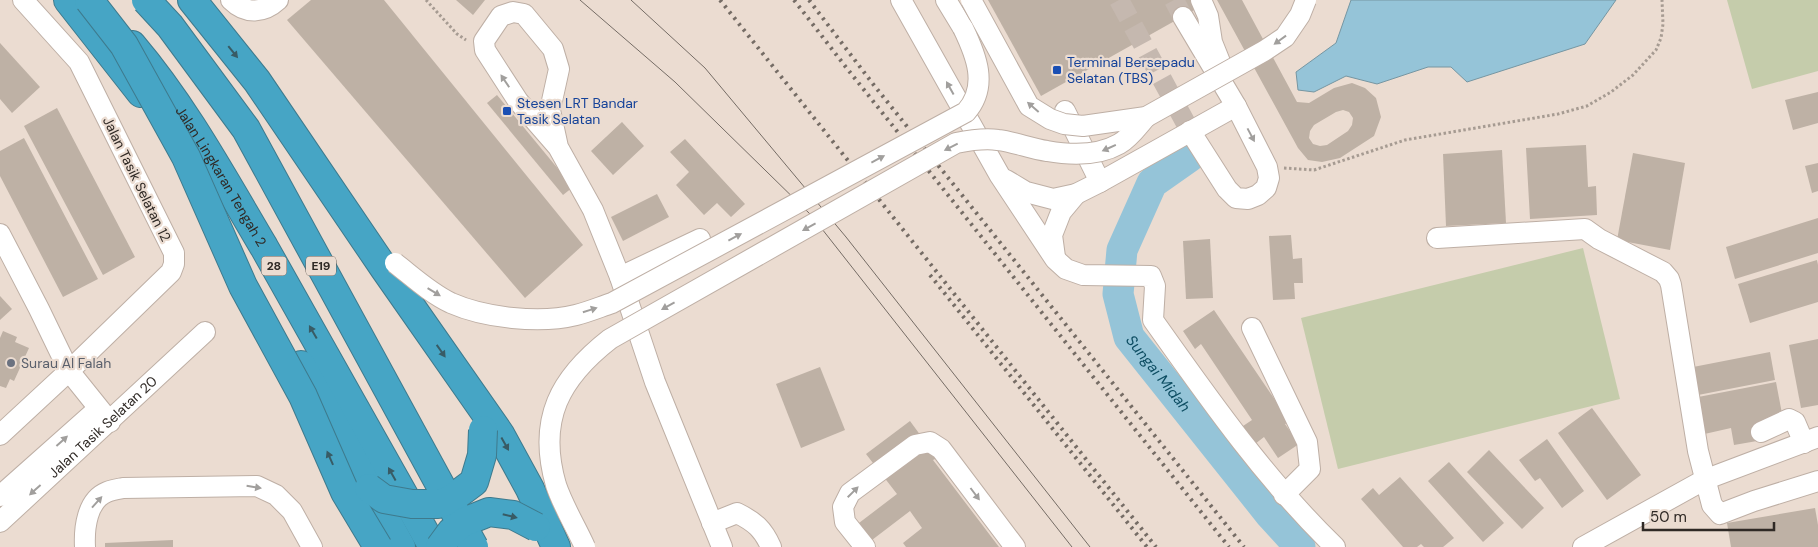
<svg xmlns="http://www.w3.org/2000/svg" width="1818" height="547" viewBox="0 0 1818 547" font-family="'DM Sans',sans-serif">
	<rect width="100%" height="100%" fill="#ebdcd1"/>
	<g fill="#c5ccab">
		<polygon points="1727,0 1818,0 1818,71 1752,89"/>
		<polygon points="1583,248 1620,399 1338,469 1301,318"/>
	</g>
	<polygon fill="#95c4d8" stroke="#7696a2" points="1351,0 1616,0 1585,44 1467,82 1451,67 1428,67 1377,84 1346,76 1314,92 1298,90 1296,72 1336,43"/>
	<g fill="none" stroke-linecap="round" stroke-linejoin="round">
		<path stroke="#95c4d8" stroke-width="31" id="s1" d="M1189 157 1152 183 1122 250 1118 294 1129 337 1270 514 1300 547"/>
	</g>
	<g fill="#beb1a5" fill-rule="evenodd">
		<polygon points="311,0 384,0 583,245 525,298 287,20"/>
		<polygon points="456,0 485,0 473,15"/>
		<polygon points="988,0 1212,0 1041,96"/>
		<path d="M1217 0H1242L1297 102 1309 103 1334 88 1352 83 1365 88 1376 98 1381 117 1374 136 1340 158 1322 162 1308 160 1298 148ZM1343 110 1349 112 1353 118 1352 125 1348 131 1327 145 1320 146 1313 144 1309 138 1310 131 1314 125 1336 112Z"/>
		<polygon points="0,43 40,87 12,113 0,99"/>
		<polygon points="1818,92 1818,123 1793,130 1785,100"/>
		<polygon points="497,95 573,187 563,195 487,103"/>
		<polygon points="57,108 135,257 103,275 24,126"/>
		<polygon points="622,122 644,146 613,175 591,151"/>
		<polygon points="24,138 98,279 63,297 0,176 0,151"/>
		<polygon points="685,139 745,204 731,217 717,203 704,215 676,185 689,172 670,152"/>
		<polygon points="1586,145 1588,187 1596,186 1597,215 1530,219 1526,148"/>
		<polygon points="1502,150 1506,223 1446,226 1443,154"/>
		<polygon points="1633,153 1685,163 1670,250 1617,240"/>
		<polygon points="1818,163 1818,191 1812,193 1805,166"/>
		<polygon points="657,194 669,217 623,241 611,217"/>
		<polygon points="1818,218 1818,253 1735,279 1726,247"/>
		<polygon points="1291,235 1293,259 1302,258 1303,283 1294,283 1295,299 1273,300 1269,236"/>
		<polygon points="1210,239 1213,298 1186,299 1183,241"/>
		<polygon points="1817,260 1818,265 1818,302 1750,323 1738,284"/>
		<polygon points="0,296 12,309 0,320"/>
		<polygon points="1214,310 1290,422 1285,424 1299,444 1278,458 1264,437 1255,444 1243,426 1252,420 1201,344 1195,349 1183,331"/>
		<polygon points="3,331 17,337 15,342 29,348 14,381 10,379 6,388 0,386 0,338"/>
		<polygon points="1818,339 1818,405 1801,408 1789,345"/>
		<polygon points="1770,352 1775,380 1693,396 1688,368"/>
		<polygon points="820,367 845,430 801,448 776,384"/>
		<polygon points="1776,382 1783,419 1754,424 1757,441 1734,445 1731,428 1700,435 1693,398"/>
		<polygon points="1592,408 1641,475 1607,500 1558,433"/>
		<polygon points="910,421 937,458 933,460 999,547 906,547 903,543 922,528 910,511 872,540 859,523 897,494 866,454"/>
		<polygon points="1547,439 1584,491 1562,508 1540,478 1535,481 1519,460"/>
		<polygon points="1489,450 1544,508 1522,529 1467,472"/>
		<polygon points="1449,462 1504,523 1483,542 1428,481"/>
		<polygon points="1400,477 1454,538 1443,547 1424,547 1421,544 1417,547 1403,547 1361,499 1373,488 1379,495"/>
		<polygon points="1815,508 1818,525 1818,547 1731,547 1727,523"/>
		<polygon points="173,540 173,547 105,547 105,543"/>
	</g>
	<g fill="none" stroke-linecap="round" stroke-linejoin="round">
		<g stroke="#c5b8af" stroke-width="20" stroke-dasharray="20 10" stroke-linecap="butt">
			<polyline points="1119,0 1190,131"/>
			<polyline points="1174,0 1183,17"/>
		</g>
		<g stroke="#beafa5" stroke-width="22">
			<g id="minor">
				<path d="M231 0C246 15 264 13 278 0"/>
				<path d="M901 0 1000 176 1055 259 1066 269 1083 275 1151 276 1155 286 1153 320C1209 399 1265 479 1335 547"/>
				<polyline points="946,0 963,28"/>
				<polyline points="1201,0 1208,16 1212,42 1220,62"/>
				<polyline points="1183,17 1236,106 1267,167 1269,178 1266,188 1258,195 1248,199 1236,198 1227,189 1190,131"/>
				<polyline points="1065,111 1100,182"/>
				<polyline points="558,147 550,110 559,69 553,49 524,14 513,12 501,16 484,41 485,50 518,101 558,147 593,210 620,277 655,382 722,547"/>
				<polyline points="1006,180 1026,192 1053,199 1076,194 1100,182 1236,106"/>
				<polyline points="0,234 39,309 69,371 110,422"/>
				<polyline points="1437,238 1585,229 1599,239 1663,272 1669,279 1671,285 1698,451 1712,505 1720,514 1754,501 1818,481"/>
				<polyline points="1055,257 1052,235 1061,212 1076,194"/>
				<polyline points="620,277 700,239"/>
				<polyline points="1252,328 1307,442 1310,469 1284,495"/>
				<polyline points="1761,432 1789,419 1795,422 1804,443"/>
				<polyline points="0,435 69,371 171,272 174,264 174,253 79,62 23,0"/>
				<polyline points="0,496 98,409"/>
				<path id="s2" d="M0 522 205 332"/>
				<path d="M712 523 737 513C755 522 763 529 771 547"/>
				<path d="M85 547C84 528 87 500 107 492 112 490 118 489 123 488L257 486 276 495 292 511 312 547"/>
				<polyline points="865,547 845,522 843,507 850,493 915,445 930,442 941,449 1015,547"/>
				<polyline points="1583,547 1704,480 1818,437"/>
			</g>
		</g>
		<g stroke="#3e7a8d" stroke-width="30">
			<g id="highway">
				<polyline points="68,0 141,93"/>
				<polyline points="192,0 257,81 384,268 500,434 530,489 556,547"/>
				<path id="s3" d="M132 45C184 106 223 178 264 247 321 347 376 447 433 547"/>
				<polyline points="301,365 401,547"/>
			</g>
		</g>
		<g stroke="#a69b92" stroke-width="3" stroke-dasharray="2.5 2.5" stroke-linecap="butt">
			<polyline points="426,0 457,34 466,40"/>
			<polyline points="1284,168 1314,170 1405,140 1558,114 1587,106 1611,92 1633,75 1656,50 1661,38 1663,24 1662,0"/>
		</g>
		<use href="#minor" stroke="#fff" stroke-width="20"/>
		<use href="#highway" stroke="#46a5c5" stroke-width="28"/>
		<g stroke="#756c65" stroke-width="1">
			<polyline points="580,0 675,82 811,215 1072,547"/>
			<polyline points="631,0 705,68 846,237 1090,547"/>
		</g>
		<g stroke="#756c65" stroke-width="4" stroke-dasharray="2.5 5" stroke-linecap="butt">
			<polyline points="720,0 1156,547"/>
			<polyline points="794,0 845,66 1229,547"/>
			<polyline points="809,0 873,84 1244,547"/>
			<polyline points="930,275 1147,547"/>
		</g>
		<g stroke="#beafa5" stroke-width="22" stroke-linecap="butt">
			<g id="minor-bridge">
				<polyline points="971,0 1029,106 1050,119 1064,124 1083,126 1146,117 1264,51 1285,37 1300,15 1306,0"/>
				<path d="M395 263C413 277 430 293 451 303 485 318 540 324 576 315 588 312 600 307 612 303L966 112C989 86 976 55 963 28"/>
				<path d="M585 547C576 527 563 506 556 485 537 419 560 378 610 339L956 143C971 140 984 138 998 140 1015 142 1031 149 1047 151 1070 155 1098 156 1119 144 1130 138 1138 126 1146 117"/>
			</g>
		</g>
		<g stroke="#3e7a8d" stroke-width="30" stroke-linecap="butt">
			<g id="highway-bridge">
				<polyline points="89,0 124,45 186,157 243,286 303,396 345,492 378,547"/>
				<polyline points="146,0 170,26 246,129 474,547"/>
				<polyline points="369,488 384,499 412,504 438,504 450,500 474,482 482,455 483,430"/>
				<polyline points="440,547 451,532 464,522 489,512 513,515 536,527"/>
			</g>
		</g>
		<use href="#minor-bridge" stroke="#fff" stroke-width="20"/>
		<use href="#highway-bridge" stroke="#46a5c5" stroke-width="28"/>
	</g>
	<defs><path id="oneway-solid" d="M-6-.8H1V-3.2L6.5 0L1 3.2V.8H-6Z" transform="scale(1.25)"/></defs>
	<g fill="#a19f9d">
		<use href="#oneway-solid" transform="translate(1280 40) rotate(144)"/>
		<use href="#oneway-solid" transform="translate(505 81) rotate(-124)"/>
		<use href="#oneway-solid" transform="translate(950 88) rotate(-119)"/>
		<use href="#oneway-solid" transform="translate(1033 107) rotate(-139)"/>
		<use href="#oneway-solid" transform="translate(1251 135) rotate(62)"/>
		<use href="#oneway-solid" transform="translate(951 147) rotate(153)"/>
		<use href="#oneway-solid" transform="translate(1109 148) rotate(156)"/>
		<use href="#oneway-solid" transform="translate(878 159) rotate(-28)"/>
		<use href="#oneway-solid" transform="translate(809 227) rotate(151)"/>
		<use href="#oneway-solid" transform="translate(735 237) rotate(-28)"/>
		<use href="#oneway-solid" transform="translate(434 292) rotate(31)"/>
		<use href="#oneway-solid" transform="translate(668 306) rotate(151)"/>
		<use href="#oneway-solid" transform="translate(590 310) rotate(-18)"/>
		<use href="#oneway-solid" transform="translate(62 441) rotate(-42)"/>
		<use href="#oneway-solid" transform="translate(254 487) rotate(9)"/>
		<use href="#oneway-solid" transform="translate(35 490) rotate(138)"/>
		<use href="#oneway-solid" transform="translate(853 492) rotate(-45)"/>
		<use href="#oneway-solid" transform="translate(975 494) rotate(53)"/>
		<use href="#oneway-solid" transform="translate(97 502) rotate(-48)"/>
	</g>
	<g fill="#385b65">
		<use href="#oneway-solid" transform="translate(233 52) rotate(51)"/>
		<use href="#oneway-solid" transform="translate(313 332) rotate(-120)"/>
		<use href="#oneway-solid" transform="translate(441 351) rotate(55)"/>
		<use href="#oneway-solid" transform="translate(505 444) rotate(61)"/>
		<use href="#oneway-solid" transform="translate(330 458) rotate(-114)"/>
		<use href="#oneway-solid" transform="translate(392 474) rotate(-119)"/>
		<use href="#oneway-solid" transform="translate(510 516) rotate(14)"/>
	</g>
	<g fill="#1a4fb4" stroke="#ebdcd1" stroke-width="2">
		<rect x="1052" y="65" width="10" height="10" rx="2.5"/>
		<rect x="502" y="106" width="10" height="10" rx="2.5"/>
	</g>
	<circle fill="#6b7280" stroke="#ebdcd1" stroke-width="2" cx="11" cy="363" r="5"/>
	<g text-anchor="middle" stroke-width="4.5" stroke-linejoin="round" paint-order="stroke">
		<g fill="#ebdcd1" stroke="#675f59" stroke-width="1">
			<rect x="261.5" y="256.5" width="25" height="19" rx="4"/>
			<rect x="306" y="256.5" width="30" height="19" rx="4"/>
		</g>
		<g font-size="12" font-weight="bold" fill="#2f2925">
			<text x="274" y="270">28</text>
			<text x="321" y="270">E19</text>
		</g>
		<g font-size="14" fill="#164399" stroke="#ebdcd1" text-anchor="start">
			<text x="1067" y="67">Terminal Bersepadu<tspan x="1067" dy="16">Selatan (TBS)</tspan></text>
			<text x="517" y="108">Stesen LRT Bandar<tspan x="517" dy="16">Tasik Selatan</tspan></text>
		</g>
		<g font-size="14" fill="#2f2925" stroke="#ebdcd1">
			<text dy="5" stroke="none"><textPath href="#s3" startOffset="159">Jalan Lingkaran Tengah 2</textPath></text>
			<text transform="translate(137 179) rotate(64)" y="5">Jalan Tasik Selatan 12</text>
			<text dy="5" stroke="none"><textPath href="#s2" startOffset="140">Jalan Tasik Selatan 20</textPath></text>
		</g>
		<g font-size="14" fill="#5b616d" stroke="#ebdcd1" text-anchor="start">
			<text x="21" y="368">Surau Al Falah</text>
		</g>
		<g font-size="15" font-style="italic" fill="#0d4d62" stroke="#ebdcd1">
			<text dy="5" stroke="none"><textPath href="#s1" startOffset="254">Sungai Midah</textPath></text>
		</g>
	</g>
	<path d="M1643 522v8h131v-8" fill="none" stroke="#2f2925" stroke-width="2.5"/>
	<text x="1650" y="522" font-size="15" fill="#2f2925" stroke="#ebdcd1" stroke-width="4" paint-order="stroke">50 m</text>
</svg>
